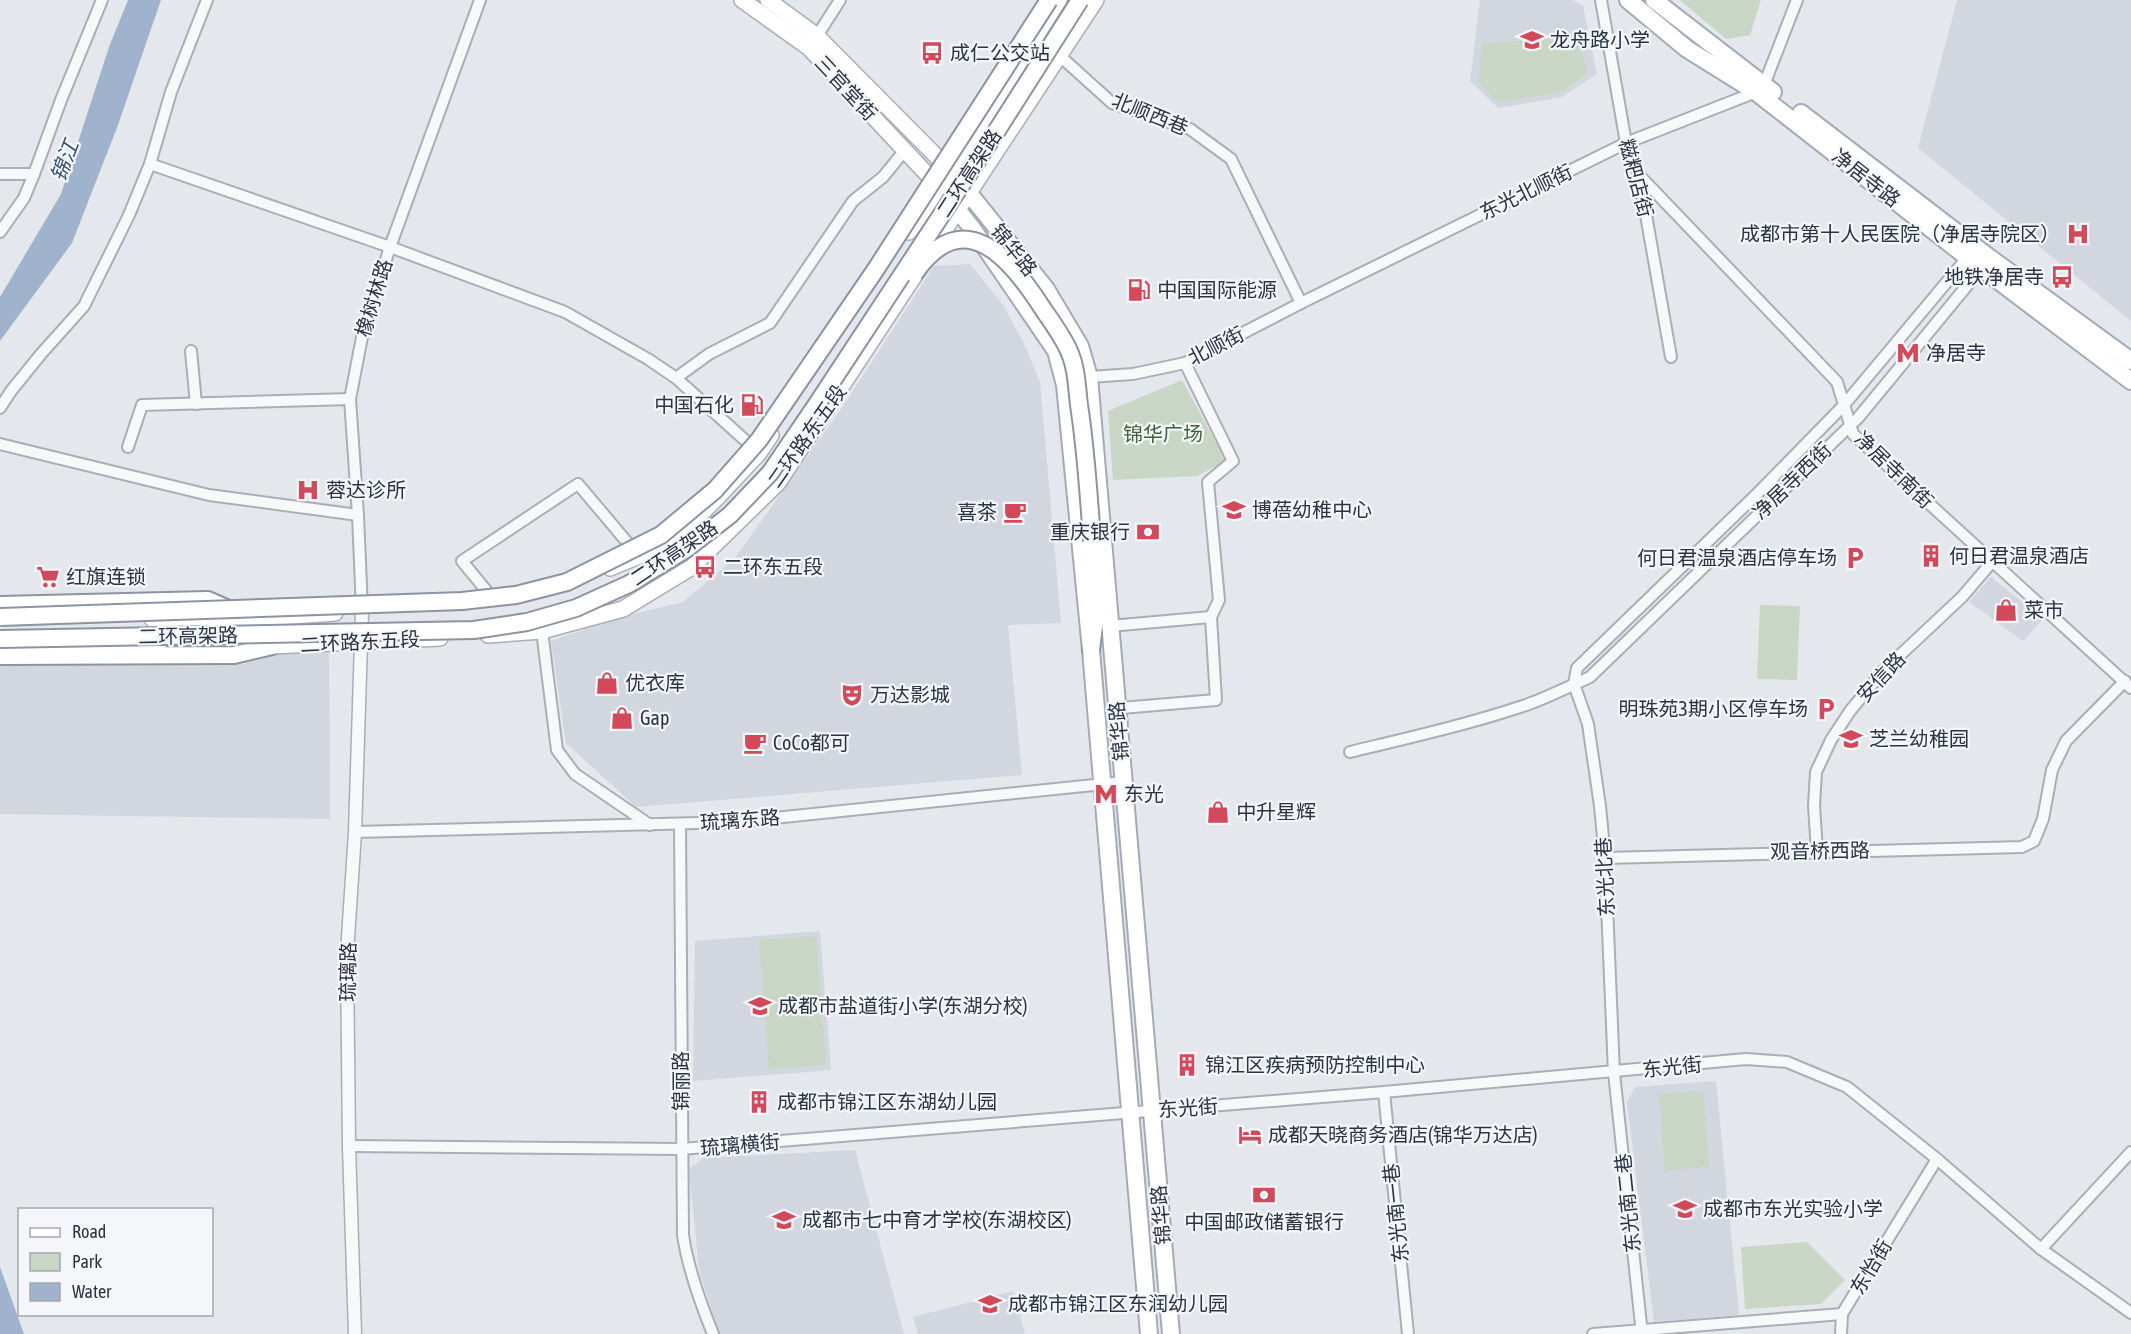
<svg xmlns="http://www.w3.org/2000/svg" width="2131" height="1334" viewBox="0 0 2131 1334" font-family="'Asap Condensed','Noto Sans SC',sans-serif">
	<rect width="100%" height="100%" fill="#e4e7ec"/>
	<g fill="#d2d6de">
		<polygon points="1480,0 1573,0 1583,6 1597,74 1562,97 1498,108 1470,81"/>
		<polygon points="1957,0 2131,0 2131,321 1918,148"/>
		<polygon points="970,264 1003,305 1025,346 1040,382 1061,623 1008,625 1022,775 636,807 566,743 551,641 621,617 683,602 735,558 844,405 934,266"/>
		<polygon points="1991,577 2043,619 2023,641 1969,602"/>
		<polygon points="329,649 330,819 0,814 0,665 244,664 271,650"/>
		<polygon points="820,931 831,1070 693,1081 695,941"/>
		<polygon points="1716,1081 1739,1315 1654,1322 1627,1102 1635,1087"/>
		<polygon points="855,1150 904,1334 719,1334 699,1270 689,1169 704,1158"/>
		<polygon points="1013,1291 1025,1334 918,1334 913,1317"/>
	</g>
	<g fill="#c9d6c5">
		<polygon points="1680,0 1761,0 1750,35 1726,39"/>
		<polygon points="1576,38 1588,72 1561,92 1498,102 1478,82 1482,43"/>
		<polygon points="1182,380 1226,461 1197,476 1113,480 1108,411"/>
		<polygon points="1760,605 1800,606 1797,680 1757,679"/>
		<polygon points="816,936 826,1065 769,1069 759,940"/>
		<polygon points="1703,1091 1709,1167 1665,1171 1659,1094"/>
		<polygon points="1807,1242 1845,1280 1821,1304 1745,1309 1741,1247"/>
	</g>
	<g fill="#9fb4cc">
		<polygon points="128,0 161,0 118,125 72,243 0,341 0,297 61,194 109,47"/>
		<polygon points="0,1267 24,1334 0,1334"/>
	</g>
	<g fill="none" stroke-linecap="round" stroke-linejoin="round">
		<g stroke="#a9aeb7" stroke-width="14">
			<g id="minor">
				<polyline points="1601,0 1626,143 1639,175 1671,357"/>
				<polyline points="817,36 840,0"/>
				<polyline points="1060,56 1112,103 1190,129 1231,159 1301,303"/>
				<polyline points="1764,85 1797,0"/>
				<polyline points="150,164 390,247 565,312 648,359 676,378 757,451"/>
				<polyline points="0,174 34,174"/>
				<polyline points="1639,175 1837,382 1853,434 2131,688"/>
				<polyline points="0,232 24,198 34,174 61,100 102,0"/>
				<polyline points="191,351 196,404"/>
				<polyline points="1185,363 1233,461 1208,482 1219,600 1211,617"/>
				<polyline points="1089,377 1133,374 1185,363 1301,303 1626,143 1756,92"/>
				<polyline points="676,378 709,354 770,323 853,201 883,177 905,150"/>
				<polyline points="0,408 11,391 41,354 84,306 129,215 150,164 171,92 207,0"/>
				<polyline points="0,444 209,495 358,515"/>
				<polyline points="128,447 142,405 350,399"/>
				<polyline points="494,600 462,561 578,484 637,554"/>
				<polyline points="362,610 358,515 350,399 363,332 390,247 480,0"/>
				<polyline points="1110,626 1211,617 1216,700 1121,708"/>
				<polyline points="542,631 557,750 575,774 650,825"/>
				<path d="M1350 752C1408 738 1466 725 1523 706 1547 698 1568 687 1590 677L1858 418 1984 265"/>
				<path d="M680 824 683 1235C688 1269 700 1302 713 1334"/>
				<polyline points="355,832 735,822 1123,782"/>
				<polyline points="1817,851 1814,806 1816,772 1831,740 1850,711 1883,671 1962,597 1992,562"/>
				<polyline points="1605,858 2022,847 2034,841 2043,819 2052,770 2066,741 2125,681"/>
				<polyline points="1384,1092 1408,1334"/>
				<polyline points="349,1146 681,1149 1384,1092 1746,1059 1787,1062 1847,1087 1937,1159 2041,1249 2131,1313"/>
				<polyline points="2041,1249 2131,1152"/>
				<polyline points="1593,1334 1842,1314"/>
				<polyline points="1642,1334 1614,1073 1605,858 1600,806 1588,724 1574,684 1577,668 1759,492 1844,405 1971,253"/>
				<polyline points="1841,1334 1842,1314 1937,1159"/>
			</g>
		</g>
		<g stroke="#a9aeb7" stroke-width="15">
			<polyline id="tertiary" points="355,1334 349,1146 347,953 355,832 362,611"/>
		</g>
		<g stroke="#a9aeb7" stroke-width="18">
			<g id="secondary">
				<polyline points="742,0 809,48 939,187"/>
				<polyline points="768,0 817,36 951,171"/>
				<polyline points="909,232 951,171 1059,0"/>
				<polyline points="610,568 671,543 718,497 759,453 771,435"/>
				<polyline points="152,619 251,619 335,613"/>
				<polyline points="488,635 542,631 623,609 692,567 778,483 1096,0"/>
				<polyline points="260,643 272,646 440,638"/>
				<polyline points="54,648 159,644"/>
			</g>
		</g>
		<g stroke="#a3abb8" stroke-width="20">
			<g id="primary">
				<polyline points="1628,0 1687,49 1756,92 1967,257 2131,381"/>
				<polyline points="1654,0 1773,92"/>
				<polyline points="1801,113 1990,258 2131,361"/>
				<polyline points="951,171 1046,289 1080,346 1089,377 1171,1334"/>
				<polyline points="939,187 972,228 1056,351 1065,385 1091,650 1149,1334"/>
			</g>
		</g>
		<g stroke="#8b94a3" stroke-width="20">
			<g id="trunk">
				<polyline points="0,605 208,600 251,619"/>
				<polyline points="1091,650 1097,602 1092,541"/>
				<polyline points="0,656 234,655 272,646"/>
			</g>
		</g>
		<use href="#minor" stroke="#f7f8fa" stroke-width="10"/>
		<use href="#tertiary" stroke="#f7f8fa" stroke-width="12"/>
		<use href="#secondary" stroke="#fff" stroke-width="15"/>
		<use href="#primary" stroke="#fff" stroke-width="16"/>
		<use href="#trunk" stroke="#fff" stroke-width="16"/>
		<g stroke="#8b94a3" stroke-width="20" stroke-linecap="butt">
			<g id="trunk-bridge">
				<path d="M914 274C964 201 1011 259 1043 309 1052 322 1066 341 1071 356 1077 371 1077 389 1079 405 1086 450 1089 496 1092 541"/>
				<polyline points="0,617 462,601 516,595 567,582 661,535 715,490 759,440 876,269 1049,0"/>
				<polyline points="0,639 474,630 527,622 576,608 629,584 686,549 730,515 770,473 817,404 996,132 1080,0"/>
			</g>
		</g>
		<use href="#trunk-bridge" stroke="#fff" stroke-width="16"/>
	</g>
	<defs>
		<g id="school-bare" transform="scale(1.8)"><path d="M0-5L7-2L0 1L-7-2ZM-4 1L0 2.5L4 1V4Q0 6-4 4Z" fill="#d1495b" stroke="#f4f6f9" stroke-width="2.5" paint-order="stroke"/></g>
		<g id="bus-bare" transform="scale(1.8)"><path d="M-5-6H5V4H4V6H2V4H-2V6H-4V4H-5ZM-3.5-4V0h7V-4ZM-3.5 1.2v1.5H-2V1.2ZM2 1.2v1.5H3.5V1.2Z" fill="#d1495b" stroke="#f4f6f9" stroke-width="2.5" paint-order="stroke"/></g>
		<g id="hospital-bare" transform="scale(1.8)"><path d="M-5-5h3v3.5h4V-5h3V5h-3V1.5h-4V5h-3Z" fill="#d1495b" stroke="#f4f6f9" stroke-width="2.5" paint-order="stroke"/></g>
		<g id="fuel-bare" transform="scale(1.8)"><path d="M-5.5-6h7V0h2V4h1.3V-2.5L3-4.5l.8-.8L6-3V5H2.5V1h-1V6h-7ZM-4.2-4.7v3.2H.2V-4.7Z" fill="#d1495b" stroke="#f4f6f9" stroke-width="2.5" paint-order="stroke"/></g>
		<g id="metro-bare" transform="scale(1.8)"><path d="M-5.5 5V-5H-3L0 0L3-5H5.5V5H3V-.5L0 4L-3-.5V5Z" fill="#d1495b" stroke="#f4f6f9" stroke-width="2.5" paint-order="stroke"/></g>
		<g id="cafe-bare" transform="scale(1.8)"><path d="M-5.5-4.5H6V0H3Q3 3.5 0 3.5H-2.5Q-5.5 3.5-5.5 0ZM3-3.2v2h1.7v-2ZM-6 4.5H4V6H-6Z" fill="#d1495b" stroke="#f4f6f9" stroke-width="2.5" paint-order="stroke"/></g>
		<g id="bank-bare" transform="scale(1.8)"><path d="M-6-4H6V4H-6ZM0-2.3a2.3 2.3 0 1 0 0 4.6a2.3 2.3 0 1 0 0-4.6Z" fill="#d1495b" stroke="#f4f6f9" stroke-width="2.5" paint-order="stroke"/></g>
		<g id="building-bare" transform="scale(1.8)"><path d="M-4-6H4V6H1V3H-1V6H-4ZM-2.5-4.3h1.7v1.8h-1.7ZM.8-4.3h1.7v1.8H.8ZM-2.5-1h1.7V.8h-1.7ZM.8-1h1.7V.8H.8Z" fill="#d1495b" stroke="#f4f6f9" stroke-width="2.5" paint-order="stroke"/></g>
		<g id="parking-bare" transform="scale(1.8)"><path d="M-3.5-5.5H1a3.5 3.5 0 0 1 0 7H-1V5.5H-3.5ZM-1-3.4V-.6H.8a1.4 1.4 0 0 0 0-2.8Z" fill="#d1495b" stroke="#f4f6f9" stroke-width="2.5" paint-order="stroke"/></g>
		<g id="supermarket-bare" transform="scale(1.8)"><path d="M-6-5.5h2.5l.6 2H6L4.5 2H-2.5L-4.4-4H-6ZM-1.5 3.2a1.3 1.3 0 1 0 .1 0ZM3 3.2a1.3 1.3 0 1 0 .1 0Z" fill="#d1495b" stroke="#f4f6f9" stroke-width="2.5" paint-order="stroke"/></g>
		<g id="shop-bare" transform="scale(1.8)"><path d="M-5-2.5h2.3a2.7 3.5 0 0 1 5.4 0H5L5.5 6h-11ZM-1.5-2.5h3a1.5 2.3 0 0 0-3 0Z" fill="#d1495b" stroke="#f4f6f9" stroke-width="2.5" paint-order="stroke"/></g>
		<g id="theatre-bare" transform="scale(1.8)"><path d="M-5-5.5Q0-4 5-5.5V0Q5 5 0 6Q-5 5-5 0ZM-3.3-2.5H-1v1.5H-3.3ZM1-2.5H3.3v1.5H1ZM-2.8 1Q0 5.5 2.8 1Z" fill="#d1495b" stroke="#f4f6f9" stroke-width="2.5" paint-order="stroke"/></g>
		<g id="hotel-bare" transform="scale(1.8)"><path d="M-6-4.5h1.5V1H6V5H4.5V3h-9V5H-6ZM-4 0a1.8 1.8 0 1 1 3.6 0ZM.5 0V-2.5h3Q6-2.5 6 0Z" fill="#d1495b" stroke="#f4f6f9" stroke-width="2.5" paint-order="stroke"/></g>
	</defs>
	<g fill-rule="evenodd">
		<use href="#school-bare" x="1532" y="40"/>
		<use href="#bus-bare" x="932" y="53"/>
		<use href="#hospital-bare" x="2078" y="234"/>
		<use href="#bus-bare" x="2062" y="277"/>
		<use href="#fuel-bare" x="1139" y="290"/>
		<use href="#metro-bare" x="1908" y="353"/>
		<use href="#fuel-bare" x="752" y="405"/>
		<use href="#hospital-bare" x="308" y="490"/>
		<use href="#school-bare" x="1234" y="510"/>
		<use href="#cafe-bare" x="1015" y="512"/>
		<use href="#bank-bare" x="1148" y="532"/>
		<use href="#building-bare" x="1931" y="556"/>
		<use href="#parking-bare" x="1855" y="558"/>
		<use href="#bus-bare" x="705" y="567"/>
		<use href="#supermarket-bare" x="48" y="577"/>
		<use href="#shop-bare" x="2006" y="610"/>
		<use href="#shop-bare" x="607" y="683"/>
		<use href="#theatre-bare" x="852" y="695"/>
		<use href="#parking-bare" x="1826" y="709"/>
		<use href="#shop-bare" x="622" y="718"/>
		<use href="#school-bare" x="1851" y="739"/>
		<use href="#cafe-bare" x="755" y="743"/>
		<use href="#metro-bare" x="1106" y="794"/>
		<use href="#shop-bare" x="1218" y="812"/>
		<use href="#school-bare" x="760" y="1006"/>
		<use href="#building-bare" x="1187" y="1065"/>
		<use href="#building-bare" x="759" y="1102"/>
		<use href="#hotel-bare" x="1250" y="1135"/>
		<use href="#bank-bare" x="1264" y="1195"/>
		<use href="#school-bare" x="1685" y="1209"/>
		<use href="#school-bare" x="784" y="1220"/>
		<use href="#school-bare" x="990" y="1304"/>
	</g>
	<g text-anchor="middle" stroke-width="4.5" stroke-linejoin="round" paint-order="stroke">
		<g font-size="20" fill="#2b3445" stroke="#f4f6f9" text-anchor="start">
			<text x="1550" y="47">龙舟路小学</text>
			<text x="950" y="60">成仁公交站</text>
			<text x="2060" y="241" text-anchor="end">成都市第十人民医院（净居寺院区）</text>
			<text x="2044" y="284" text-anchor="end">地铁净居寺</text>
			<text x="1157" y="297">中国国际能源</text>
			<text x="1926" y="360">净居寺</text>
			<text x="734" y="412" text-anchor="end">中国石化</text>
			<text x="326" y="497">蓉达诊所</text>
			<text x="1252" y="517">博蓓幼稚中心</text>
			<text x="997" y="519" text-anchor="end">喜茶</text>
			<text x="1130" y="539" text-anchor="end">重庆银行</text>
			<text x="1949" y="563">何日君温泉酒店</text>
			<text x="1837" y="565" text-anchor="end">何日君温泉酒店停车场</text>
			<text x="723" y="574">二环东五段</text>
			<text x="66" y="584">红旗连锁</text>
			<text x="2024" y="617">菜市</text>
			<text x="625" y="690">优衣库</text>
			<text x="870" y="702">万达影城</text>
			<text x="1808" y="716" text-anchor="end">明珠苑3期小区停车场</text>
			<text x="640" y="725">Gap</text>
			<text x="1869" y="746">芝兰幼稚园</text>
			<text x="773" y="750">CoCo都可</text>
			<text x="1124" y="801">东光</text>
			<text x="1236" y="819">中升星辉</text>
			<text x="778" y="1013">成都市盐道街小学(东湖分校)</text>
			<text x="1205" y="1072">锦江区疾病预防控制中心</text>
			<text x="777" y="1109">成都市锦江区东湖幼儿园</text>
			<text x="1268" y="1142">成都天晓商务酒店(锦华万达店)</text>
			<text x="1703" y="1216">成都市东光实验小学</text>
			<text x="802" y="1227">成都市七中育才学校(东湖校区)</text>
			<text x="1264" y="1229" text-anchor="middle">中国邮政储蓄银行</text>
			<text x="1008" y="1311">成都市锦江区东润幼儿园</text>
		</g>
		<g font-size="20" fill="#2b3445" stroke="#f4f6f9">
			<text transform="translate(846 88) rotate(47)" y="7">三官堂街</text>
			<text transform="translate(1150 114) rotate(22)" y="7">北顺西巷</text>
			<text transform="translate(969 173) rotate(-57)" y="7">二环高架路</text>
			<text transform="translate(1636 178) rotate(75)" y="7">糍粑店街</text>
			<text transform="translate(1866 178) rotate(38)" y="7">净居寺路</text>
			<text transform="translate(1526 192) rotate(-26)" y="7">东光北顺街</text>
			<text transform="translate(1014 250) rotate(51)" y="7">锦华路</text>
			<text transform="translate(374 298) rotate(-73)" y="7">橡树林路</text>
			<text transform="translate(1216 346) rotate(-27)" y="7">北顺街</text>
			<text transform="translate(807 436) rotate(-55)" y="7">二环路东五段</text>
			<text transform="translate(1894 470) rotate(44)" y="7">净居寺南街</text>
			<text transform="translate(1792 481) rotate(-44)" y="7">净居寺西街</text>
			<text transform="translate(674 553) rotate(-34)" y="7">二环高架路</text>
			<text transform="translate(188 636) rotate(-1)" y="7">二环高架路</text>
			<text transform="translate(360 642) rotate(-3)" y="7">二环路东五段</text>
			<text transform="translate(1881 677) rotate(-47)" y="7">安信路</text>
			<text transform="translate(1119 731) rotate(-95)" y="7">锦华路</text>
			<text transform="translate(740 820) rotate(-4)" y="7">琉璃东路</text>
			<text transform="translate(1820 851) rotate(-1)" y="7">观音桥西路</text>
			<text transform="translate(1605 877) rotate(-93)" y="7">东光北巷</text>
			<text transform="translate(348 972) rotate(-89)" y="7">琉璃路</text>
			<text transform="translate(1672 1067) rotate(-6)" y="7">东光街</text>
			<text transform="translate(681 1081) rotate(-90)" y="7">锦丽路</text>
			<text transform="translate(1188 1108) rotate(-4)" y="7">东光街</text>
			<text transform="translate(740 1145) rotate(-5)" y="7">琉璃横街</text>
			<text transform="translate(1628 1203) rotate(-96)" y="7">东光南二巷</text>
			<text transform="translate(1396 1213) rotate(-96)" y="7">东光南一巷</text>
			<text transform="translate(1161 1215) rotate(-95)" y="7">锦华路</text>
			<text transform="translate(1871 1267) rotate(-59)" y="7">东怡街</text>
		</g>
		<g font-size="20" fill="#3f6138" stroke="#f4f6f9">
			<text x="1163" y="441">锦华广场</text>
		</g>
		<g font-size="21" font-style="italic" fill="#34527a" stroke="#f4f6f9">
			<text transform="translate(65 161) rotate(-69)" y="7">锦江</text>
		</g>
	</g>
	<rect x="18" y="1208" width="195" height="108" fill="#f4f6f9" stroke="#a4a8b1" stroke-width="1.5"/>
	<rect x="30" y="1228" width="30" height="9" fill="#ffffff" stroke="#a4a8b1" stroke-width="1.5"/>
	<text x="72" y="1238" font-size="18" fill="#2b3445">Road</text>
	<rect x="30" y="1253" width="30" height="18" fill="#c9d6c5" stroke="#a4a8b1" stroke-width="1.5"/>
	<text x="72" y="1268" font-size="18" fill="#2b3445">Park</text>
	<rect x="30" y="1283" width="30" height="18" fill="#9fb4cc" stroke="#a4a8b1" stroke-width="1.5"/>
	<text x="72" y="1298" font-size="18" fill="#2b3445">Water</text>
</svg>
